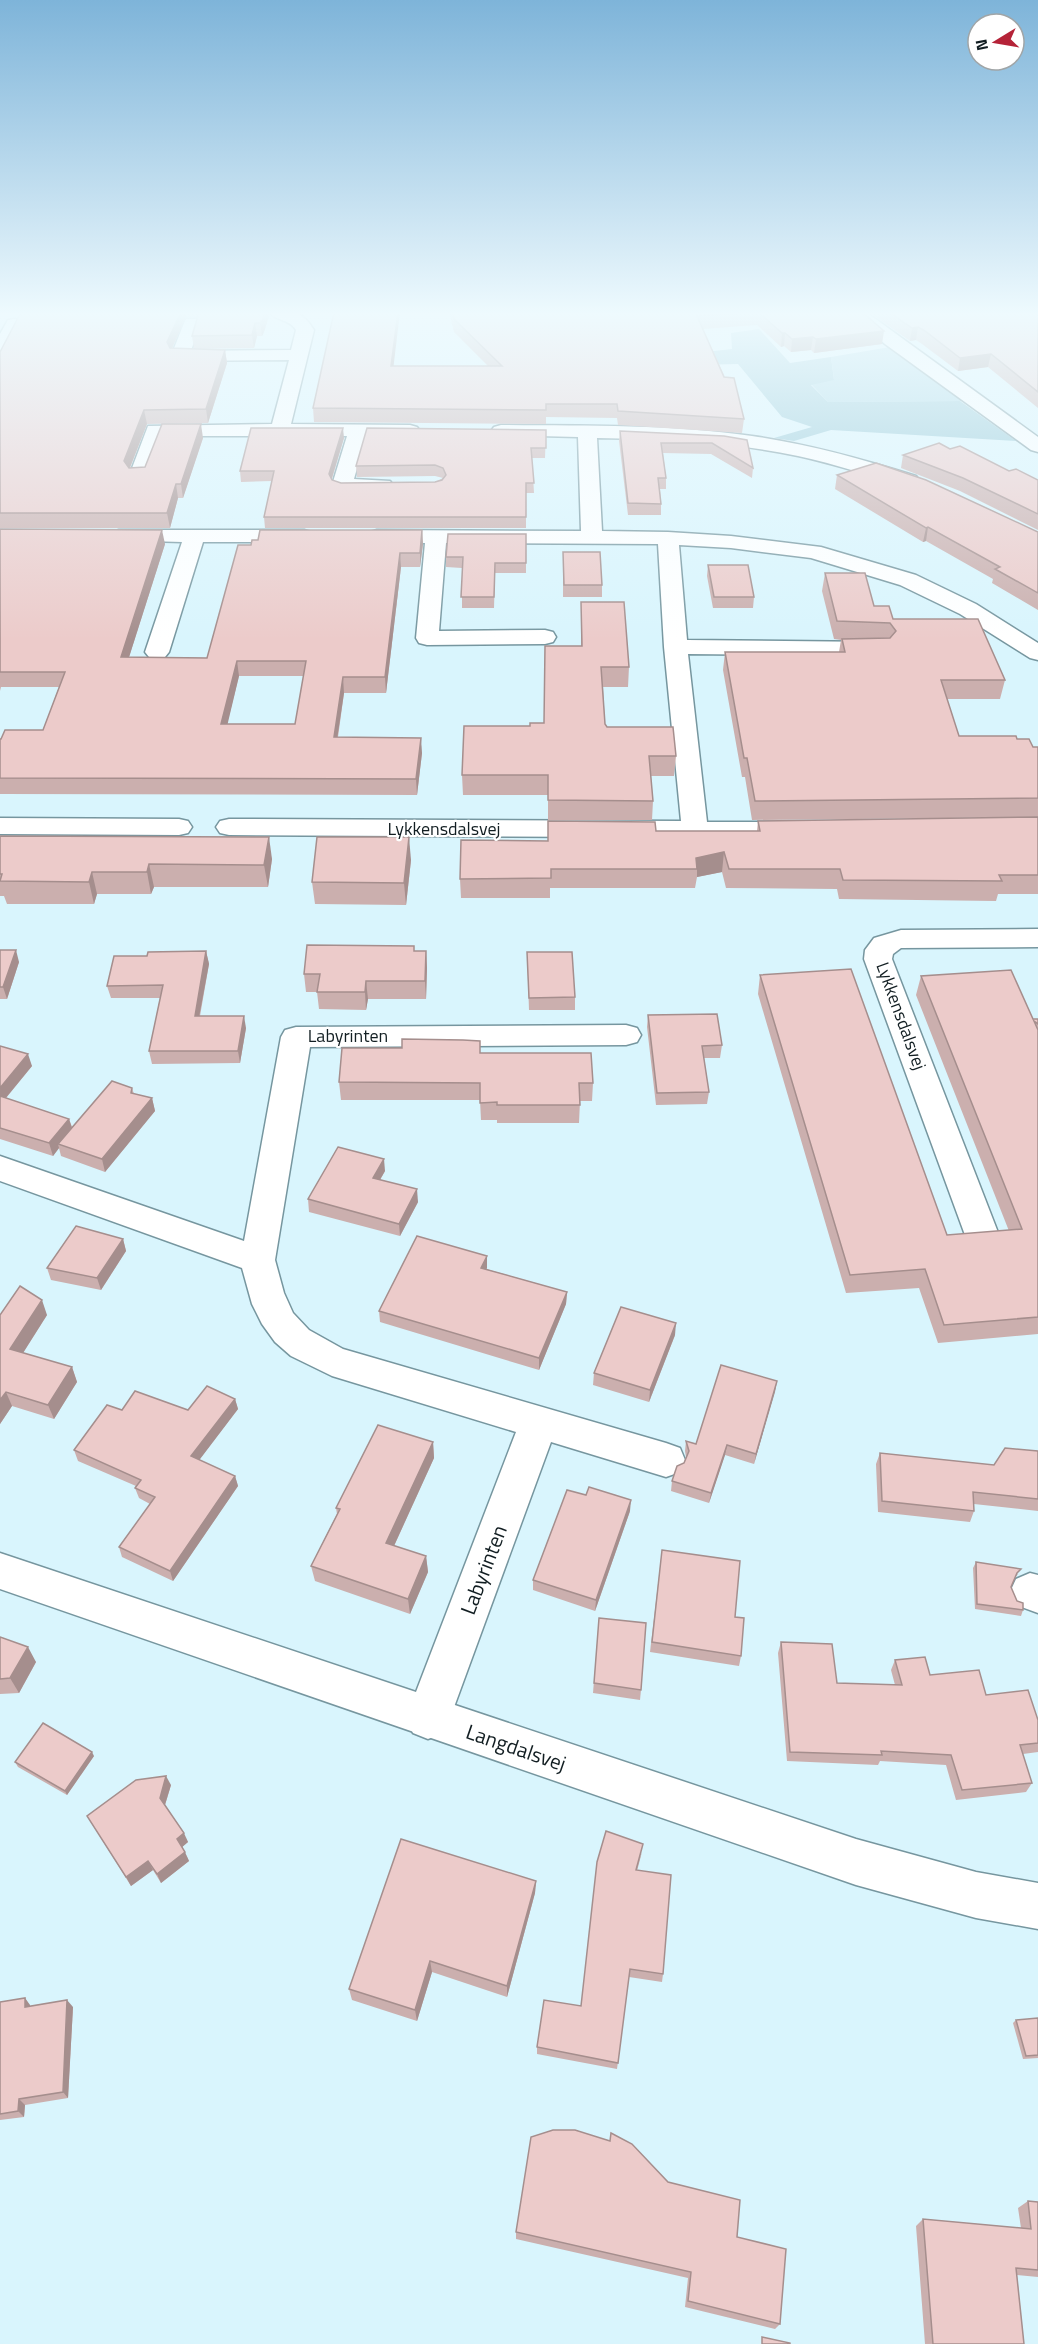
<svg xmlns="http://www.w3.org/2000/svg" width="1038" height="2344" viewBox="0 0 1038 2344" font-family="'Titillium Web',sans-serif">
	<rect width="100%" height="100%" fill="#d9f5fd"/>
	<polygon fill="#a4d4e2" points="890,347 966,401 828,402 811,384 834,379 831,357"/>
	<polygon fill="#91c6d5" points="759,329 790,363 831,357 834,380 811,385 828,402 960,401 1016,441 831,430 794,441 774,438 812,427 782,417 738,364 696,365 652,358 732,349 731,333"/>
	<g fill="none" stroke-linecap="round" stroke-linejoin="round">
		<g stroke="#76969f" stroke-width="3">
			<g id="minor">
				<path d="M269 312C292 312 300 308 314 330L291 424 410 425 417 427 420 431 417 435 410 437 366 436 354 479 390 481 393 485 390 489H335L332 485 347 436H163L149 476 146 480H132L129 476 148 426 272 424 289 360 180 361 174 360 171 356 184 323 186 319H198L200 323 191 351 291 350 296 330C290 319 275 321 269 312Z"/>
				<polygon points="848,312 866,312 1038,437 1038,452 1031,450 885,344"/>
				<polygon points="14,319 20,320 22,324 6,354 0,355 0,334 8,320"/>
				<path d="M501 425C585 426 669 424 752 436 808 444 862 459 916 476L919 480 916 484 909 486C872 477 836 464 798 456 732 442 664 439 597 438L602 531 668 532 731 536 821 547 916 575 976 604 1038 643V660L1030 658 960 614 900 585 811 558 731 548 679 545 687 640 878 642 886 644 890 649 886 654 878 656 688 654 707 822H802L811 824 815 830 811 836 802 838 229 835 220 833 216 827 220 821 229 819 681 821 664 647 658 544 446 543 439 631 545 630 553 632 556 637 553 642 545 644 427 645 419 643 416 638 425 543 377 542 370 540 367 536 370 532 377 530 581 531 578 437 494 435 491 431 494 427Z"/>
				<polygon points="119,530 304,530 311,532 314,536 311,540 304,542 203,542 169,652 165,657 157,659 149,657 145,652 182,542 112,540 109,536 112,532"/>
				<polygon points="0,818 179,819 188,821 192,827 188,833 179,835 0,834"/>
				<polygon points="1038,929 1038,947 901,948 893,954 892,959 999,1235 994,1244 982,1248 970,1244 965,1235 864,959 865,950 874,938 901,930"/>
				<polygon points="626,1025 637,1028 641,1035 637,1042 626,1045 310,1047 275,1260 284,1293 293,1313 309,1330 343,1349 666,1443 680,1448 685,1460 680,1472 666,1477 551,1442 450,1718 443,1733 428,1739 413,1733 406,1718 516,1432 332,1376 291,1356 275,1342 262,1324 252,1304 242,1268 0,1181 0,1156 244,1241 281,1037 285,1030 296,1027"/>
				<polygon points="1030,1573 1038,1575 1038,1613 1016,1605 1010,1592 1016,1579"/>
			</g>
		</g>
		<g stroke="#76969f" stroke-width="3">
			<polygon id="tertiary" points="0,1553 856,1839 976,1872 1038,1883 1038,1929 976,1918 856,1885 0,1589"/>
		</g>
		<use href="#minor" fill="#fff" fill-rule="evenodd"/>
		<use href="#tertiary" fill="#fff" fill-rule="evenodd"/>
	</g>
	<g fill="#cbafae" fill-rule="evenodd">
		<path d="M21 312H269V316L264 332 262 336H257L254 348 195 349 225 350 227 363 208 423 147 424 130 468 145 467 203 438 183 498H178L170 528H0V352ZM186 317H198L192 336 194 349 172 348Z"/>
		<polygon points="449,312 862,312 882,344 814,353 811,350 791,352 784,346 781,347 757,325 703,329 744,419 742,433 618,425 617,418 546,417 546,424 314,422 313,408 393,366 488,366 454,332"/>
		<polygon points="869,312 1038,312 1038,408 988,367 958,371 922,344 916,340 910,341"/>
		<polygon points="546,430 545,458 532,458 534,493 526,493 526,528 265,528 264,517 272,481 241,482 240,471 344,438 332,479 332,480 341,483 435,482 443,478 435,476 357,477 356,466"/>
		<polygon points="620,431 724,436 753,468 752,478 711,454 663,453 666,478 666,489 660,489 661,504 661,515 628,515 619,441"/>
		<polygon points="950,449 1009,471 1038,480 1038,530 960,491 901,468 903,455"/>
		<polygon points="837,475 1038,532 1038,610 992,583 993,579 926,541 923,542 835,489"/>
		<path d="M0 529 165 544 129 657 207 658 251 545 422 530 423 544 420 567H401L386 693H344L338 737 422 753 417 795 0 794V739L43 730 59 687H1L0 691ZM239 676H304L295 724H227Z"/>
		<polygon points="526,534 526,573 495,573 494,608 462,608 462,568 446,567 446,557"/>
		<polygon points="563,552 602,585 602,597 563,597"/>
		<polygon points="708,565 754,597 753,608 713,608 707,576"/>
		<polygon points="825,573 893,619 1005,680 1000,699 947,699 959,736 1017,739 1033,747 1038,747 1038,817 752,820 745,777 742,777 723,670 725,652 839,652 841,640 834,639 822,591"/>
		<polygon points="581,602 629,667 628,687 603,687 605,724 607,727 676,756 674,776 651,776 653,801 652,820 548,820 548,795 463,795 462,775 530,726 544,723 581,646"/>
		<polygon points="1038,817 1038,894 998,894 996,901 839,899 837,889 726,888 722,872 697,877 695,888 550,888 550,898 461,898 460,879 548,841 656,831 757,831 758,821"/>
		<polygon points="0,836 272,859 268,887 154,887 151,894 97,894 94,904 7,904 4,896 0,896"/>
		<polygon points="411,860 406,905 315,904 312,882"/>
		<polygon points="0,950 19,962 7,999 0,999"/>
		<polygon points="206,951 209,964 200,1016 246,1028 240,1063 152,1064 149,1051 160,998 111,998 107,986 147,956"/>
		<polygon points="414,951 426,951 427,968 426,999 368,999 366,1010 319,1009 317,992 306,992 304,974"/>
		<polygon points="527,952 575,997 575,1010 529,1010"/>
		<polygon points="760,975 947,1235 1009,1231 916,995 921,976 1033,1019 1038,1019 1038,1334 938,1343 919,1288 846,1293 758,994"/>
		<polygon points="648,1015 722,1045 720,1058 704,1058 709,1092 707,1104 656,1105 647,1027"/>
		<polygon points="0,1046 32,1066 6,1098 69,1119 72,1127 132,1088 134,1094 152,1098 155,1111 105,1172 61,1156 59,1148 53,1156 0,1139"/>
		<polygon points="480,1053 593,1083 592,1101 580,1101 579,1123 497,1123 497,1120 481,1120 480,1100 341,1100 339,1082"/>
		<polygon points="385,1171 380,1180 418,1202 400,1236 309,1212 308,1199"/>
		<polygon points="123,1239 126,1251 101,1290 51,1280 47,1268"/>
		<polygon points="487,1268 486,1269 567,1292 566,1304 539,1370 380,1322 379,1311"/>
		<polygon points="0,1315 47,1315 23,1353 72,1367 77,1382 54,1419 12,1406 0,1424"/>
		<polygon points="675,1335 649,1402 593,1385 594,1373"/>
		<polygon points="777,1381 754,1464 725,1455 709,1503 671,1491 672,1481 684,1463 686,1457 685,1451 686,1441 696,1444"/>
		<polygon points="235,1399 238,1409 199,1460 235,1476 238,1486 173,1581 122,1557 119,1547 150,1504 139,1498 135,1488 136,1486 78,1461 74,1450 122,1410 188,1410"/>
		<polygon points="433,1442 434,1458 394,1546 426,1556 428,1572 410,1614 315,1581 311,1566 337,1514 336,1508"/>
		<polygon points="1038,1451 1038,1511 974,1504 974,1511 970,1522 878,1512 876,1464 880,1453 994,1465"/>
		<polygon points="630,1511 595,1611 533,1590 533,1580"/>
		<polygon points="662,1550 735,1617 741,1656 739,1666 650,1652"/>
		<polygon points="976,1562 1018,1574 1015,1577 1011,1587 1017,1601 1023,1610 1021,1616 975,1609 973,1568"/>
		<polygon points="599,1618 641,1690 640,1700 593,1693"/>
		<polygon points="0,1637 36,1662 19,1693 0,1694"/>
		<polygon points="781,1642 837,1683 895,1685 891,1670 895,1660 930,1675 986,1695 1038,1720 1038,1752 1023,1754 1032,1783 1026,1792 956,1800 946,1765 880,1761 878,1765 787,1761 778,1653"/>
		<polygon points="94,1756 67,1795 18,1767 15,1762"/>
		<polygon points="171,1785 165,1805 188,1842 182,1847 189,1861 161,1883 153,1870 131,1886 87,1816"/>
		<polygon points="642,1852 637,1871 663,1974 662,1982 629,1977 617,2069 537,2054 537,2047 581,2006"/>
		<polygon points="536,1881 535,1893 507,1997 432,1972 417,2021 352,2000 349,1989"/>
		<polygon points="25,1998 30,2006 73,2007 68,2098 25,2105 24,2117 0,2120 0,2002"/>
		<polygon points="1038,2018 1038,2058 1023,2059 1013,2023 1016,2020"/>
		<polygon points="668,2182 737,2237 780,2324 775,2329 685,2307 688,2278 516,2239 516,2232"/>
		<polygon points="1028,2201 1038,2202 1038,2277 1017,2275 1024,2344 925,2344 916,2226 923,2219 1021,2228 1018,2208"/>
	</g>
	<g fill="#a58e8d">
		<polygon points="181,312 185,312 186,317 169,355 167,342"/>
		<polygon points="265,312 269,312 269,316 264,332 262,336 260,323"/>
		<polygon points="398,312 400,312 392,379 391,366"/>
		<polygon points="255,323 257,336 254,348 252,335"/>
		<polygon points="918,327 916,340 910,341 912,328"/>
		<polygon points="884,331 882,344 814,353 816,339"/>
		<polygon points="782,333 785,333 784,346 781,347"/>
		<polygon points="813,337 811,350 791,352 792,339"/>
		<polygon points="225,350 227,363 208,423 206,409"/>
		<polygon points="991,354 988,367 958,371 960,358"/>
		<polygon points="144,410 147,424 127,475 124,461"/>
		<polygon points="201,424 203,438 183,498 181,484"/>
		<polygon points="343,428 344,438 330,484 329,474"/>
		<polygon points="176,484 178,498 170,528 167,513"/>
		<polygon points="928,527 926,541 923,542 926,528"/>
		<polygon points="162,530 165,544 124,673 121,657"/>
		<polygon points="422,530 423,544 420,567 420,553"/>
		<polygon points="400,553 401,567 386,693 385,677"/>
		<polygon points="237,661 239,676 224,739 221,724"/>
		<polygon points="343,677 344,693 335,753 334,737"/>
		<polygon points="421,738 422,753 417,795 416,779"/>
		<polygon points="269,837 272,859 268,887 264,865"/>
		<polygon points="409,837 411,860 406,905 404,883"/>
		<polygon points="724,852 722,872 697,877 697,869 696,858"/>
		<polygon points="149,864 154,887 151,894 147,872"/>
		<polygon points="92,872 97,894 94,904 89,882"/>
		<polygon points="16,950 19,962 7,999 3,987"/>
		<polygon points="206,951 209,964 197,1028 195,1016"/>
		<polygon points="426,951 427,968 426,999 425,981"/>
		<polygon points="366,981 368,999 366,1010 365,992"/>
		<polygon points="244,1016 246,1028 240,1063 238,1051"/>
		<polygon points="28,1054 32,1066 0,1105 0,1088"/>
		<polygon points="152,1098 155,1111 105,1172 102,1159"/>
		<polygon points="69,1119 73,1131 58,1144 59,1148 53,1156 49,1143"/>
		<polygon points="384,1159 385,1171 374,1190 373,1178"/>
		<polygon points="417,1189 418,1202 400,1236 399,1224"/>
		<polygon points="123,1239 126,1251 101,1290 97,1278"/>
		<polygon points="487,1256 487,1268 482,1280 481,1268"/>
		<polygon points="567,1292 566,1304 539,1370 539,1358"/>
		<polygon points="42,1300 47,1315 16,1364 10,1349"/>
		<polygon points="676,1323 675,1335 649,1402 650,1390"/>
		<polygon points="72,1367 77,1382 54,1419 48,1405"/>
		<polygon points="777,1381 775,1392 754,1464 756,1454"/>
		<polygon points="6,1392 12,1406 0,1424 0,1400"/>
		<polygon points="235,1399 238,1409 194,1467 191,1456"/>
		<polygon points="433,1442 434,1458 388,1559 386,1543"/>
		<polygon points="727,1445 725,1455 709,1503 711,1493"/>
		<polygon points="235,1476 238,1486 173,1581 170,1571"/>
		<polygon points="631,1500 630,1511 595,1611 596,1600"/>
		<polygon points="426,1556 428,1572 410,1614 408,1599"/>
		<polygon points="28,1647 36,1662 19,1693 10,1678"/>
		<polygon points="92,1752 94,1756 67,1795 65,1791"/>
		<polygon points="166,1776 171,1785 164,1808 160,1798"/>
		<polygon points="184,1833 188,1842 181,1848 177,1839"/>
		<polygon points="185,1852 189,1861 161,1883 157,1874"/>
		<polygon points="148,1861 153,1870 131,1886 126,1877"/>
		<polygon points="536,1881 535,1893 507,1997 507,1986"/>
		<polygon points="430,1961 432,1972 417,2021 415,2010"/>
		<polygon points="25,1998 30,2005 30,2014 25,2007"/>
		<polygon points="67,2000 73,2007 68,2098 63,2092"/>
		<polygon points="19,2099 25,2105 24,2117 18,2111"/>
	</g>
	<g fill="#eccbca" stroke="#a58e8d" stroke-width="1.5" fill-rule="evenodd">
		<polygon points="21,312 181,312 167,342 170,348 225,350 206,409 144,410 124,461 129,468 145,467 162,424 201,424 181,484 176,484 167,513 0,513 0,352"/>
		<polygon points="199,312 265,312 263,319 260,323 255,323 252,335 192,336"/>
		<polygon points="334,312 398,312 391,366 502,366 454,319 452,312 862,312 884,331 816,339 813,337 792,339 785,333 782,333 758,312 697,316 724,377 734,378 744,419 618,411 617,404 546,404 546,410 313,408"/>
		<polygon points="889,312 1038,312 1038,392 991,354 960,358 925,331 918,327 912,328"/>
		<polygon points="251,428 343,428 329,474 332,480 341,483 435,482 442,480 446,475 443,468 435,465 356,466 367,428 546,430 546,448 531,448 534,483 526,483 526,517 264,517 274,471 240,471"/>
		<polygon points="620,431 724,436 747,440 753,468 712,443 661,443 666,478 658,478 661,504 628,503"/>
		<polygon points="939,443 950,449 960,446 1009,471 1016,469 1038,480 1038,514 963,478 903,455"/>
		<polygon points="876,463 926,480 1038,532 1038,593 995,569 1000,567 928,527 926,528 837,475"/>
		<path d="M0 529 162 530 121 657 207 658 238 545H251L252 540H258L260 530H422L420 553H400L385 677H343L334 737 421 738 416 779 0 778V739H1L5 730H43L65 672H0ZM237 661H306L295 724H221Z"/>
		<polygon points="448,534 526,534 526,563 495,563 494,597 461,597 463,557 446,557"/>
		<polygon points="563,552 600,552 602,585 564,585"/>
		<polygon points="708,565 748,565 754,597 714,597"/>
		<polygon points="825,573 865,573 874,606 889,606 893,619 978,619 1005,680 941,680 959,736 1016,736 1017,739 1029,739 1033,747 1038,747 1038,798 755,801 747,758 744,758 725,652 845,652 842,639 890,638 896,631 890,623 837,621"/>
		<polygon points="581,602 624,602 629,667 601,667 605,724 607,727 673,727 676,756 649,756 653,801 548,800 548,775 462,775 464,726 530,726 530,723 544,723 545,646 582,646"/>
		<polygon points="1038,817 1038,875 999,875 1002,881 843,880 840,869 729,869 724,852 696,858 697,869 551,869 551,878 460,879 461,840 548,841 548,821 655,822 656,831 760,831 758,821"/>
		<polygon points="0,836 269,837 264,865 149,864 147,872 92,872 89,882 0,881 2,874 0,874"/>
		<polygon points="317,837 409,837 404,883 312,882"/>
		<polygon points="307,945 414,946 414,951 426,951 425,981 366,981 365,992 317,992 320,974 304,974"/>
		<polygon points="0,950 16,950 3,987 0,987"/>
		<polygon points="206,951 195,1016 244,1016 238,1051 149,1051 163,985 107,986 114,956 147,956 148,952"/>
		<polygon points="527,952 572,952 575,997 529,998"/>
		<polygon points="851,969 947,1235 1022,1229 921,976 1011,970 1033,1019 1038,1019 1038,1024 1034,1021 1038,1030 1038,1317 944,1325 925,1269 850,1275 760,975"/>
		<polygon points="717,1014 722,1045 702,1046 709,1092 657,1093 648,1015"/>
		<polygon points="402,1039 463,1040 480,1041 480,1053 591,1053 593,1083 579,1083 580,1105 497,1105 497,1102 480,1103 480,1083 339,1082 342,1048 402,1048"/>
		<polygon points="0,1046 28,1054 0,1088"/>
		<polygon points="112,1081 132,1088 131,1093 152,1098 102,1159 58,1144"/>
		<polygon points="0,1096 69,1119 49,1143 0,1128"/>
		<polygon points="338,1147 384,1159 373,1178 417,1189 399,1224 308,1199"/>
		<polygon points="76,1226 123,1239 97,1278 47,1268"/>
		<polygon points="417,1236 487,1256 481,1268 567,1292 539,1358 379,1311"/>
		<polygon points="20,1286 42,1300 10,1349 72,1367 48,1405 6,1392 0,1400 0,1315"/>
		<polygon points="621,1307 676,1323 650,1390 594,1373"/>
		<polygon points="721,1365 777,1381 756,1454 727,1445 711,1493 672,1481 677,1466 684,1463 689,1451 686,1441 696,1444"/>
		<polygon points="207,1386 235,1399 191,1456 235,1476 170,1571 119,1547 155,1497 135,1488 141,1480 74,1450 107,1405 122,1410 135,1391 188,1410"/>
		<polygon points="378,1425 433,1442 386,1543 426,1556 408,1599 311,1566 340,1509 336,1508"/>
		<polygon points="1005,1448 1038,1451 1038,1499 973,1492 974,1511 882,1501 880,1453 994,1465"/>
		<polygon points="589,1487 631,1500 596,1600 533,1580 567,1490 586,1495"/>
		<polygon points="662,1550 740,1561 735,1617 744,1618 741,1656 652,1642"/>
		<polygon points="976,1562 1021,1569 1017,1573 1011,1587 1017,1601 1023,1603 1023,1610 977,1604"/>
		<polygon points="599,1618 646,1623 641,1690 594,1683"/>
		<polygon points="0,1637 28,1647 10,1678 0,1679"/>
		<polygon points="781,1642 832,1644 837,1683 902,1685 895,1660 925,1657 930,1675 979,1670 986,1695 1028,1690 1038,1720 1038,1743 1020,1745 1032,1783 962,1790 951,1755 881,1751 882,1755 790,1752"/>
		<polygon points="43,1723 92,1752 65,1791 15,1762"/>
		<polygon points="166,1776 160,1798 184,1833 177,1839 185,1852 157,1874 148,1861 126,1877 87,1816 136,1780"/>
		<polygon points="606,1831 643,1844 636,1870 671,1875 663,1974 630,1969 618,2063 537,2047 544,2000 581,2006 597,1862"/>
		<polygon points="401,1839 536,1881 507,1986 430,1961 415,2010 349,1989"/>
		<polygon points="25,1998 25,2007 67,2000 63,2092 19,2099 18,2111 0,2114 0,2002"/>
		<polygon points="1038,2018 1038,2055 1026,2056 1016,2020"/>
		<polygon points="553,2130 575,2130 610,2141 611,2133 632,2144 668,2182 740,2200 737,2237 786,2249 780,2324 688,2301 691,2272 516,2232 531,2137"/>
		<polygon points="1028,2201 1038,2202 1038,2270 1016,2268 1024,2344 933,2344 923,2219 1031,2229"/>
		<polygon points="762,2337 790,2343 790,2344 762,2344"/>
	</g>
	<linearGradient id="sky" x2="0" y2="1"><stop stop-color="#7eb4d9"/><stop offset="0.49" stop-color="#eefafe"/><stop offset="1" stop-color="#eefafe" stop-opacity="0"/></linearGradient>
	<rect width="1038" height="640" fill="url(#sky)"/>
	<g text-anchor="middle" stroke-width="4.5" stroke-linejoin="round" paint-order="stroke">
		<g font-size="18" fill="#121e22" stroke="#fff">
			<text x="444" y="835">Lykkensdalsvej</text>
			<text transform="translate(901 1016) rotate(70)" y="6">Lykkensdalsvej</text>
			<text x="348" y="1042">Labyrinten</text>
		</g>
		<g font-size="21" fill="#121e22" stroke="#fff">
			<text transform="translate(484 1570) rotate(-69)" y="7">Labyrinten</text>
			<text transform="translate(516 1748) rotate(19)" y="7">Langdalsvej</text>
		</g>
	</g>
	<g transform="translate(996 42) rotate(259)"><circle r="28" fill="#ffffff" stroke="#a0a5a7" stroke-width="1.5"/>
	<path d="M0-4.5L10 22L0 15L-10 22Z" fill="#b52338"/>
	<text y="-9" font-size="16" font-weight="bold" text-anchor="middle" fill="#121e22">N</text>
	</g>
</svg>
